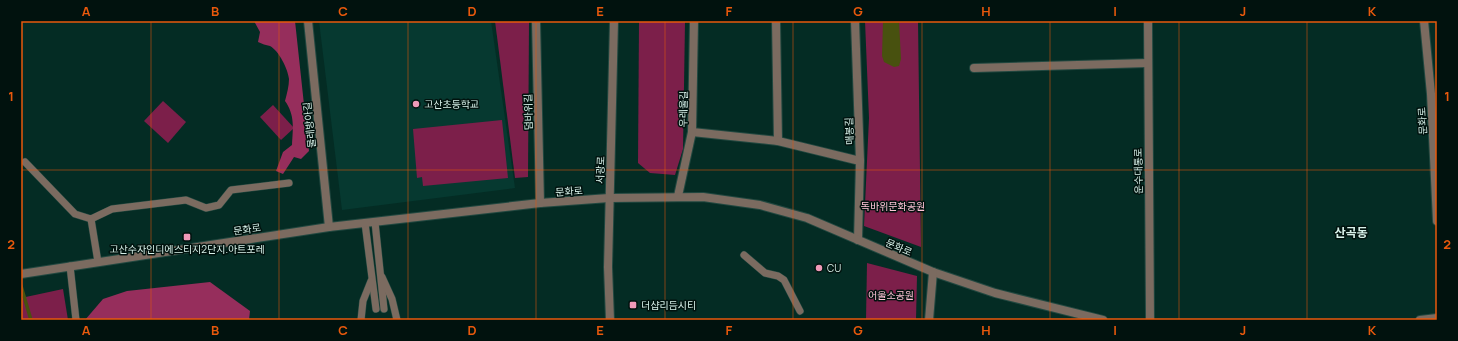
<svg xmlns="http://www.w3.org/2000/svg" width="1458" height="341" viewBox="0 0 1458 341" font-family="Manrope,'Noto Sans KR',sans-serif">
	<rect width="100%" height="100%" fill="#042c24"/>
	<polygon fill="#063930" points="319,21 491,21 515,188 342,210"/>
	<g fill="#7c1f4a">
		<polygon points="495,21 529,21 528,177 515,178"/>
		<polygon points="639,21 685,21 683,149 675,175 650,173 638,163"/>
		<polygon points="865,21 918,21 921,247 864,226 869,118"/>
		<polygon points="163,101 186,122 168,143 144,121"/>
		<polygon points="273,105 294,128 281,140 260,117"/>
		<polygon points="502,120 508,178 423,186 422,177 417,178 413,129"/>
		<polygon points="867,263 917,276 916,320 866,320"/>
		<polygon points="63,289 68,320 21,320 21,298"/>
	</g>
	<g fill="#962e5c">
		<path d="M254 21H295L309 151 301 159 294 157 283 174 276 171 283 152 292 145C293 128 295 115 285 101 287 93 289 86 289 79 288 69 279 51 270 46 266 45 262 44 258 42L260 32Z"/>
		<polygon points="210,282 250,311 249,320 85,320 103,299 127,291"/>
	</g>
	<polygon fill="#48510f" points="883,21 899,21 901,59 899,66 894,67 884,62 882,56"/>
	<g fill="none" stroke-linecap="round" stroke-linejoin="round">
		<polyline stroke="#48510f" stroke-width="3.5" points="21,286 31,320"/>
		<g stroke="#224840" stroke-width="8">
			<g id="service">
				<polyline points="25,162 75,214 91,219 112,209 186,200 206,208 219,205 231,190 289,183"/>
				<polyline points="91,219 98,262"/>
				<polyline points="375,222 384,309"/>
				<polyline points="365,223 376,309"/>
				<polyline points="744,255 765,273 778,276 784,280 800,311"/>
				<polyline points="70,266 76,320"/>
				<polyline points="382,277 392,299 397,320"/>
				<polyline points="361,320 363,301 371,281"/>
			</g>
		</g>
		<g stroke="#224840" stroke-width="10">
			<g id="minor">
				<polyline points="308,21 329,227"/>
				<polyline points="536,21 540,203"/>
				<polyline points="776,21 778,141"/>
				<polyline points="855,21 860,161 858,240"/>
				<polyline points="1148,21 1150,320"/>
				<polyline points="1424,21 1431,94 1437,221"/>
				<polyline points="974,68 1148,63"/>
				<polyline points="692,132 778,141 860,161"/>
				<polyline points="678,196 692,132 694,21"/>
				<polyline points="21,274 329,227 540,203 609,198 703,197 760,205 807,218 933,272 995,293 1103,320"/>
				<polyline points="610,320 608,267 614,21"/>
				<polyline points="929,320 933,272"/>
				<polyline points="1420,320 1437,318"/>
			</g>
		</g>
		<use href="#service" stroke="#7b6b60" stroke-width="7"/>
		<use href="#minor" stroke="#7b6b60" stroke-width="8"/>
	</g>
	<path fill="none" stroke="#e8590c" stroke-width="1" stroke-opacity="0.55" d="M151 21V320M279 21V320M408 21V320M536 21V320M665 21V320M793 21V320M922 21V320M1050 21V320M1179 21V320M1307 21V320M21 170H1437"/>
	<g fill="#ef9ab8" stroke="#01120e" stroke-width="1.5">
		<circle cx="416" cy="104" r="4"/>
		<rect x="183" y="233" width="8" height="8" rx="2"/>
		<circle cx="819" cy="268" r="4"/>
		<rect x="629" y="301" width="8" height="8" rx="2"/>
	</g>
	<g text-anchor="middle" stroke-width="3" stroke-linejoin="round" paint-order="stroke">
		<g font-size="10" fill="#d7f1e9" stroke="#01120e" text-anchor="start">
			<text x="424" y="108">고산초등학교</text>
			<text x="187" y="253" text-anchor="middle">고산수자인디에스티지2단지.아트포레</text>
			<text x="827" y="272">CU</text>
			<text x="641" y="309">더샵리듬시티</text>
		</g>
		<g font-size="10" fill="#d7f1e9" stroke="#01120e">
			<text transform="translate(683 109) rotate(-89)" y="4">우레울길</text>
			<text transform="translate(528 112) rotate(-91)" y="4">덤바위길</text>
			<text transform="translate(1422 121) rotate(-93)" y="4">문화로</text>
			<text transform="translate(309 125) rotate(-96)" y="4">물레방아길</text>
			<text transform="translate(849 131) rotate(-92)" y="4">매봉길</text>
			<text transform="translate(600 170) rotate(-88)" y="4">서광로</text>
			<text transform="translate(1138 171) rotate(-91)" y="4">운수대통로</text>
			<text transform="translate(569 191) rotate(-4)" y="4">문화로</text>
			<text transform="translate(247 229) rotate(-9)" y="4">문화로</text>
			<text transform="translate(899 247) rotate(23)" y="4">문화로</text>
		</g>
		<g font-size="10" fill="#fec4d7" stroke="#01120e">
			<text x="893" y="210">독바위문화공원</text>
			<text x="891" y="299">어울소공원</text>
		</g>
		<g font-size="12" font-weight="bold" fill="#d7f1e9" stroke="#01120e">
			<text x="1351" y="237">산곡동</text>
		</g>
	</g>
	<rect width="1458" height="341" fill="none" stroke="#01120e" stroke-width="44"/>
	<rect x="22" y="22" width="1414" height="297" fill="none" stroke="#e8590c" stroke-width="1.5"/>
	<g font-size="13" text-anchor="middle" font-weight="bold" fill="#e8590c">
		<text x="86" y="16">A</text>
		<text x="215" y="16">B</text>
		<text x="343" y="16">C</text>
		<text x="472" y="16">D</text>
		<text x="600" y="16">E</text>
		<text x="729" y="16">F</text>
		<text x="858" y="16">G</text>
		<text x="986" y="16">H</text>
		<text x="1115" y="16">I</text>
		<text x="1243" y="16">J</text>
		<text x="1372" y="16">K</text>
		<text x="11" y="101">1</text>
		<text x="1447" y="101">1</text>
		<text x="11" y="249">2</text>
		<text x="1447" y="249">2</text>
		<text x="86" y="335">A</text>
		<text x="215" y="335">B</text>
		<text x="343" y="335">C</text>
		<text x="472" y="335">D</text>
		<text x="600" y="335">E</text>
		<text x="729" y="335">F</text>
		<text x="858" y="335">G</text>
		<text x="986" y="335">H</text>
		<text x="1115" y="335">I</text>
		<text x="1243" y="335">J</text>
		<text x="1372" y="335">K</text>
	</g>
</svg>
